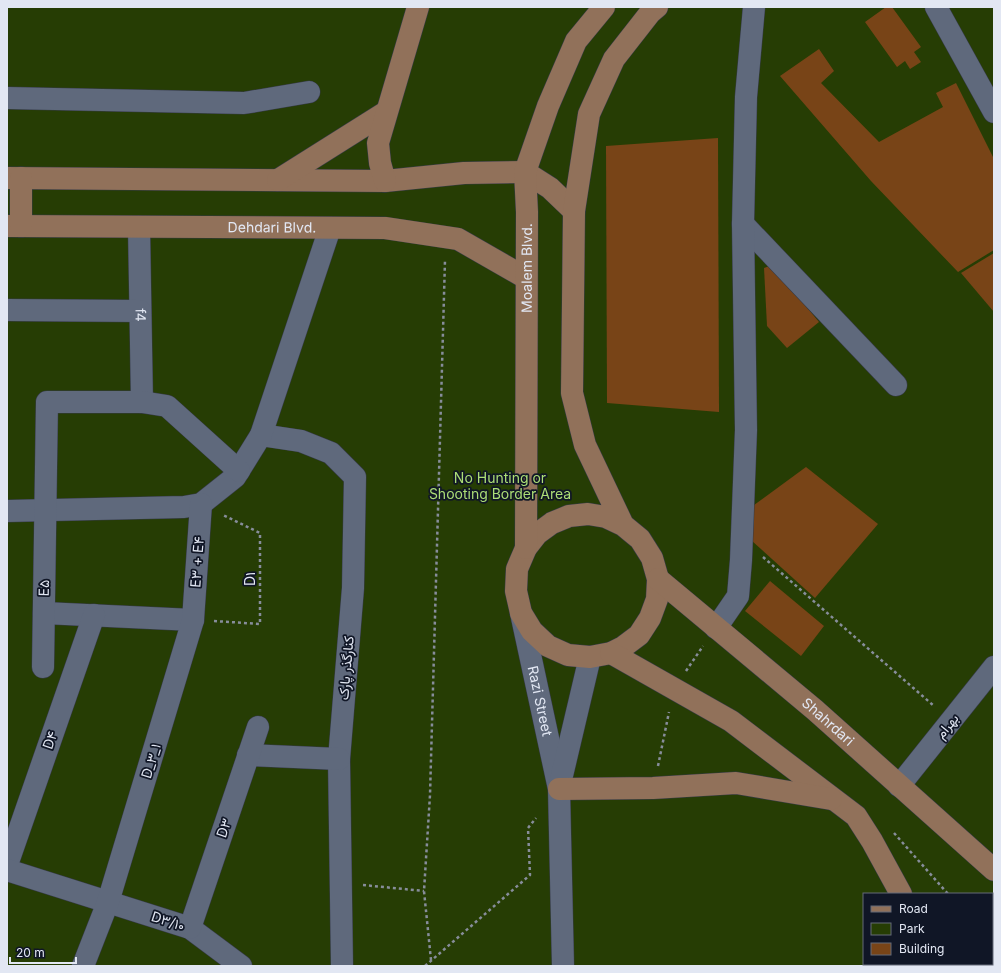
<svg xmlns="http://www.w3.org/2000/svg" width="1001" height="973" viewBox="0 0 1001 973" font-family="Inter,Vazirmatn,sans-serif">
	<rect width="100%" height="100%" fill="#192030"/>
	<path fill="#263d04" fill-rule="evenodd" d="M7 7H994V966H7ZM864 894H992V964H864Z"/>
	<g fill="#784417">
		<polygon points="886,7 892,7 921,47 914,52 921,62 910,69 905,61 897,67 865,22"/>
		<polygon points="819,49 834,71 821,83 879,142 943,107 936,93 956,83 994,159 994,250 958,272 871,181 780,76"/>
		<polygon points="718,138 719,412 607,403 606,146"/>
		<polygon points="994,253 994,312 961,273"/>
		<polygon points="772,265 819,322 787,348 767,326 764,268"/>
		<polygon points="806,467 878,524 815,598 752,541 750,508"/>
		<polygon points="770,581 824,626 801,656 745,611"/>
	</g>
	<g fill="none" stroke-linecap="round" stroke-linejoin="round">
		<g stroke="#353a47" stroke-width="23">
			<g id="minor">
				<polyline points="936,7 994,112"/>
				<polyline points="7,98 244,103 309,92"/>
				<polyline points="743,224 896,385"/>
				<path id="s1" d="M139 227 142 402"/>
				<polyline points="7,310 140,311"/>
				<polyline points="261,435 301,441 331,453 355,477 353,588 339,759 342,966"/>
				<polyline points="7,511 184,507 201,504 235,477 261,435 330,228"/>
				<polyline points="44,613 193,620"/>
				<path id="s2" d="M521 613 559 789 563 966"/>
				<polyline points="716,628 738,596 741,560 746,430 743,224 746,97 754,7"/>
				<polyline points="43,667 47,402 142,402 167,406 239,471"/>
				<polyline points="248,755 339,759"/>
				<polyline points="560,784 590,657"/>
				<polyline points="899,786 994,667"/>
				<polyline points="7,865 94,615"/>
				<polyline points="7,870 190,928 241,966"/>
				<polyline points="190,928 258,727"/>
				<polyline points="83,966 108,902 193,620 201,504"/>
			</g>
		</g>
		<g stroke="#353a47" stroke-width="23">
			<g id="major">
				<polyline points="525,172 550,188 574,211"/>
				<polyline points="7,178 385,181 464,173 525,172"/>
				<polyline points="278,180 386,112"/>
				<polyline points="385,181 380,163 378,143 418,7"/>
				<path id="s3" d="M7 226 385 228 458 239 526 278"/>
				<polyline points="21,226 21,178"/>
				<polyline points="623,525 606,517 588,514 569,516 552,523 537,534 526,548 517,569 516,591 521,613 532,631 548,646 568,655 590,657 611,653 623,647 639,635 650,618 657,599 658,579 652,558 640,539 623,525 585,445 572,393 574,211 589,114 614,59 650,13 657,7"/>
				<path id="s4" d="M526 548 527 212 525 172 548 106 576 41 604 7"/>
				<path id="s5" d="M658 579 815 710 994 870"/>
				<polyline points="611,653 731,721 856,816 872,841 901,894"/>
				<polyline points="559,789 653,788 736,783 831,799"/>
				<polyline points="939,964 940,966"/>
			</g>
		</g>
		<g stroke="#878d9b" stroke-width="2.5" stroke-dasharray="3 3" stroke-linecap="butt">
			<polyline points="763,557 934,706"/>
			<polyline points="214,621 260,624 260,533 223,515"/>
			<polyline points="686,671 703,646"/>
			<polyline points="658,766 669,712"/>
			<polyline points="894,833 948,894"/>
			<polyline points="363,885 424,891"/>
			<polyline points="431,960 424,891 430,795 445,260"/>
			<polyline points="992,961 994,964"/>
			<polyline points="425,966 530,875 528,828 536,818"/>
		</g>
		<use href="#minor" stroke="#5f697c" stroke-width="22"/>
		<use href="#major" stroke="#91715a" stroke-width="22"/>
	</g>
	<g text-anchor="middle" stroke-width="3.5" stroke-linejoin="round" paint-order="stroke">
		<g font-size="14" fill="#e2e7f3" stroke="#101626">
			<text dy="5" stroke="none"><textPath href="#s3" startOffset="265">Dehdari Blvd.</textPath></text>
			<text dy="5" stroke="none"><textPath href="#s4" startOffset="280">Moalem Blvd.</textPath></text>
			<text dy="5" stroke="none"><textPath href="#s1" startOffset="88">f4</textPath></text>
			<text transform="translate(197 562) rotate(-86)" y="5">E۳ + E۴</text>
			<text transform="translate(250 579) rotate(-90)" y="5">D۱</text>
			<text transform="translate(44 588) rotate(-89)" y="5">E۵</text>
			<text transform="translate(346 668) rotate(-85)" y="5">کنارگذر پارک</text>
			<text dy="5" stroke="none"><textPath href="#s2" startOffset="90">Razi Street</textPath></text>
			<text dy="5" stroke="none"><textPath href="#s5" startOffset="222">Shahrdari</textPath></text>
			<text transform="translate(947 726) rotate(-51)" y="5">بهرام</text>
			<text transform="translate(50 740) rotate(-71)" y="5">D۴</text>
			<text transform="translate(151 761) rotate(-73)" y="5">D_۳_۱</text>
			<text transform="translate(224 828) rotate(-71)" y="5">D۳</text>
			<text transform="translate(168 921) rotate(18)" y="5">D۳/۱۰</text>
		</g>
		<g font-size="14" fill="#acde76" stroke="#101626">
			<text x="500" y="483">No Hunting or<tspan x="500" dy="16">Shooting Border Area</tspan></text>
		</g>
	</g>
	<rect width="1001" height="973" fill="none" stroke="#e2e7f3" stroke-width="16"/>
	<rect x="863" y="893" width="130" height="72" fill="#101626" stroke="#646a78"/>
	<rect x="871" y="906" width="20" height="6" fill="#91715a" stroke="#646a78"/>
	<text x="899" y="913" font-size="12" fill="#e2e7f3">Road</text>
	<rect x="871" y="923" width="20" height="12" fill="#263d04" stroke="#646a78"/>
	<text x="899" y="933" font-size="12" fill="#e2e7f3">Park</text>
	<rect x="871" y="943" width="20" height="12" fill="#784417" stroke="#646a78"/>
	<text x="899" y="953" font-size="12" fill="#e2e7f3">Building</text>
	<path d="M10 957v6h66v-6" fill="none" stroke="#e2e7f3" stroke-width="2"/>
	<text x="16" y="957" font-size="12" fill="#e2e7f3" stroke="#101626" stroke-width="3" paint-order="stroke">20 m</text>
</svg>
